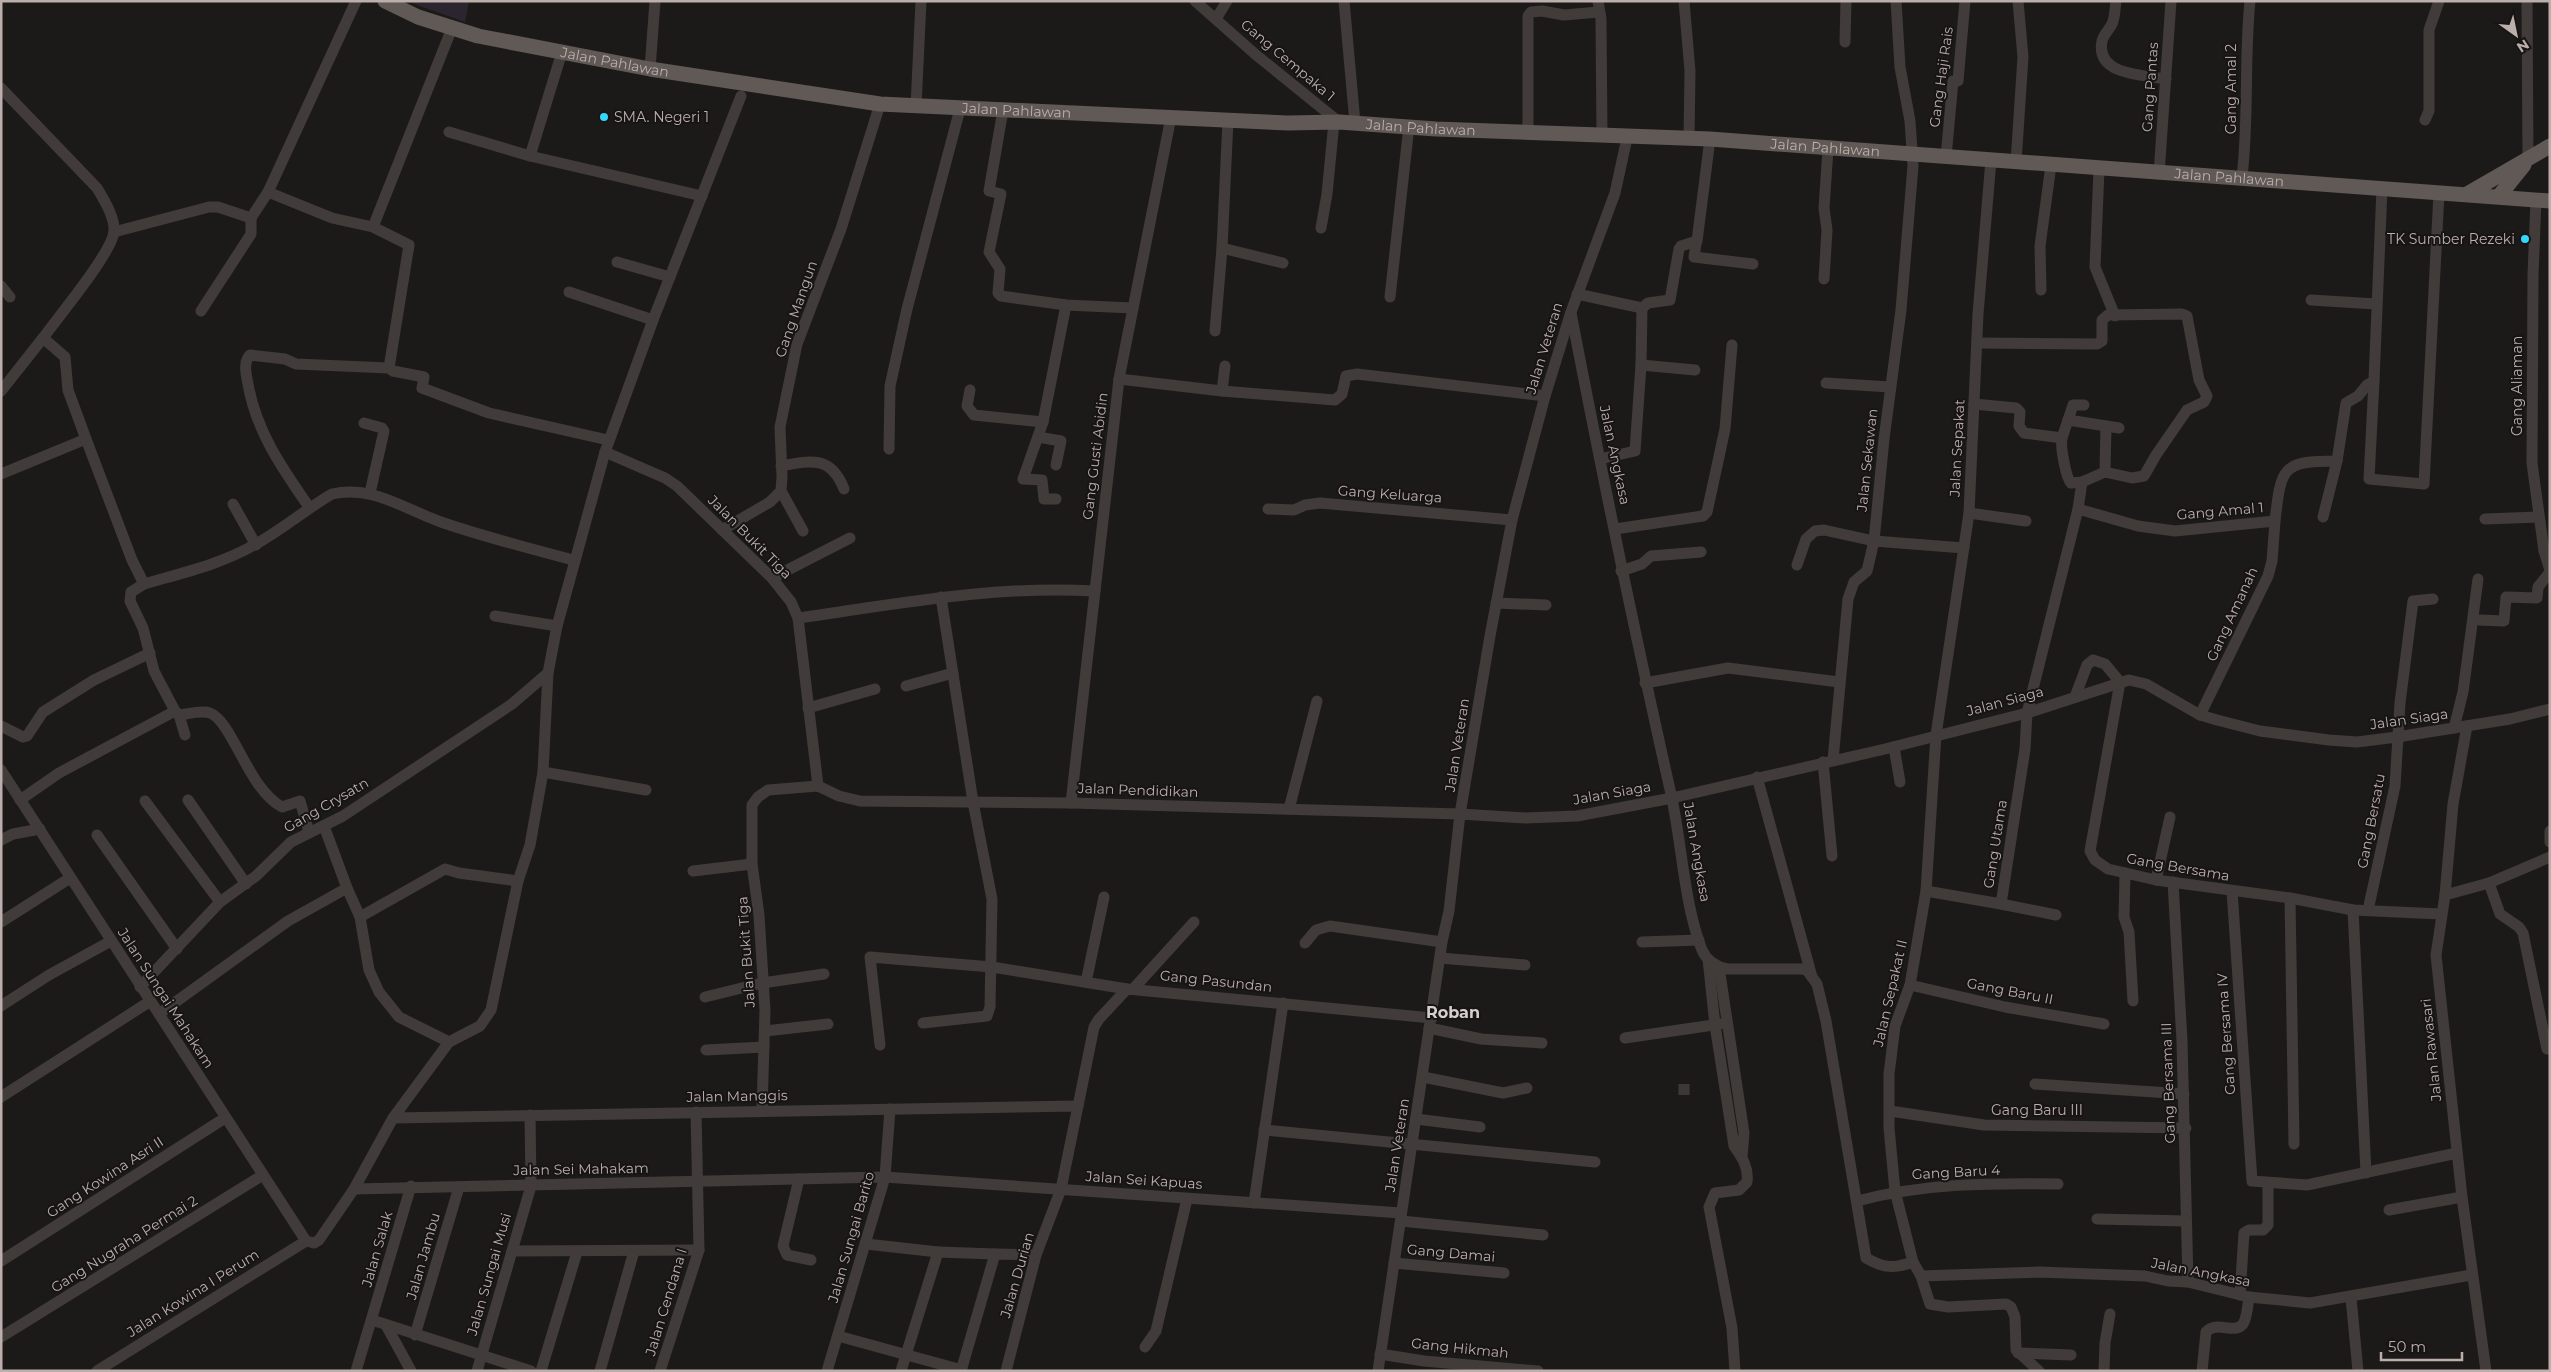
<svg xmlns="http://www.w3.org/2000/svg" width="2551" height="1372" viewBox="0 0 2551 1372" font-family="Montserrat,sans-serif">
	<rect width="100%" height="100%" fill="#1c1a19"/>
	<polygon fill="#2b252f" points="406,1 469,1 465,22"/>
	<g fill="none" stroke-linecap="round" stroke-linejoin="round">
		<polyline stroke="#3c3836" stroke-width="11" stroke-dasharray="11 5.5" stroke-linecap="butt" points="1684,1084 1684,1096"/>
		<g stroke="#413c3a" stroke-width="11">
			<polyline points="1195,1 1255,54 1339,122"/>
			<polyline points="1344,1 1355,123"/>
			<polyline points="1598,1 1601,19 1602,135"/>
			<polyline points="1684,1 1690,71 1689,139"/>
			<path d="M2116 1C2115 8 2115 18 2112 24 2109 30 2104 34 2102 41 2095 75 2143 75 2166 79"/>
			<polyline points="2527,1 2528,160"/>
			<polyline points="1216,19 1227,1"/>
			<polyline points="1845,42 1846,1"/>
			<polyline points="650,69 655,1"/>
			<path d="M1 88 97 188C104 200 115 217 114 232 111 254 58 317 43 338L65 357 68 390 86 439 1 474"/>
			<polyline points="741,96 653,320 605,452 665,478 677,486 772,578 791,602 798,618 818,786"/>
			<polyline points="916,107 921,1"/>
			<polyline points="1003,110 989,191 1001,194 989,252 1000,269 998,293 1001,296 1066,305 1133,308"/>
			<polyline points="1228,120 1222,248 1283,263"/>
			<polyline points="2425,120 2429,111 2429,30 2439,1"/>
			<polyline points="449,132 530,156 702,196"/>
			<polyline points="1528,132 1528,16 1531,12 1542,11 1564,15 1599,12"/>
			<polyline points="530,156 562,52"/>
			<polyline points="1946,157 1953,81 1958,81 1965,1"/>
			<polyline points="1991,160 1978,314 1969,513 1936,735 1926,891 1910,985 1895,1026 1889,1074 1889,1128 1895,1191 1913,1262 1921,1276 1930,1304 1948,1307 2006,1304 2011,1307 2015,1317 2016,1350 2039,1371"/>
			<polyline points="2016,162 2023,57 2018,1"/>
			<polyline points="2099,169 2095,267 2115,316"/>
			<polyline points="2159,174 2171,1"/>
			<path d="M2242 177C2249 119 2244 60 2250 1"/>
			<polyline points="268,192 332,218 373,227 409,245 389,368"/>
			<polyline points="2536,200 2533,275 2532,463 2544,551 2550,570"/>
			<polyline points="373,227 452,28"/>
			<polyline points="1321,228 1327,194 1334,122"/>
			<polyline points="114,232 209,207 218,207 251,218 268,192 356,1"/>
			<polyline points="1696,244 1694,257 1753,264"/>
			<polyline points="617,262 670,277"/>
			<polyline points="1824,279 1827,230 1824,208 1828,149"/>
			<polyline points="1,286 10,297"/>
			<polyline points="2041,290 2040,246 2051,165"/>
			<polyline points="569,292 653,320"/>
			<polyline points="1577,294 1642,308 1641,365 1695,370"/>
			<polyline points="1390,297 1409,126"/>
			<polyline points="2311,300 2376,304"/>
			<polyline points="1642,308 1648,303 1670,300 1679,249 1681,246 1697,241 1710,139"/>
			<polyline points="201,311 251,234 251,218"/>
			<path d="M1571 313C1602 474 1635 635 1671 794 1682 844 1684 904 1702 950 1707 961 1717 967 1728 969H1802L1807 970 1817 984 1826 1021 1866 1258C1883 1268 1894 1269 1913 1262"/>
			<polyline points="1215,331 1222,248"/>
			<polyline points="1977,343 2097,344 2102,341 2102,320 2108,315 2182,314 2187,316 2199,380 2207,396 2204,402 2187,410 2156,455 2144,476 2132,478 2105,472 2106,426"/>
			<polyline points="1119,379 1222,391 1335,400 1342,394 1346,376 1357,374 1545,396"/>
			<polyline points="2374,381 2369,479 2424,484 2439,193"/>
			<polyline points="1826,383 1890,387"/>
			<polyline points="970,390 967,406 974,415 1043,422 1066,305"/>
			<polyline points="1,391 43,338"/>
			<polyline points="1222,391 1225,366"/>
			<polyline points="1974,404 2016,408 2020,412 2019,426 2024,433 2062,438 2068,420 2119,428"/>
			<polyline points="2068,420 2073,405 2084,405"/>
			<polyline points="1043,422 1023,479 1042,480 1044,499 1056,499"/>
			<polyline points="364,423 382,428 384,431 370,493"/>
			<polyline points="1038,437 1061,441 1056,465"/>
			<path d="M2062 438C2060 446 2066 478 2071 483L2082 482 2105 472"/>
			<path d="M86 439 132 560 144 584C182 573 222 564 256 544 283 529 306 509 332 494 373 485 404 509 441 522 484 537 529 548 573 560"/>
			<polyline points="889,449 890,386 907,309 960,109"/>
			<polyline points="1600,459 1635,451 1641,365"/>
			<path d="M781 466C812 460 831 456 844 489"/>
			<polyline points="781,491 803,531"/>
			<polyline points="233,504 256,545"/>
			<path d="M309 507C282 468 256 431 248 384 246 374 243 362 250 355L285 359 296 364 389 368 393 371 424 377 422 388 489 413 608 440"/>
			<polyline points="1268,509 1294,510 1305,505 1320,503 1512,520"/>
			<polyline points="2078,509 2082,482"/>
			<polyline points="1969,513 2026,521"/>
			<polyline points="2323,517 2337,461"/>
			<polyline points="2485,519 2539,517"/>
			<polyline points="1615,529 1703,516 1707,512 1725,429 1732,345"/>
			<polyline points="722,530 770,502 781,491 782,477 780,427 797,344 841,229 880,104"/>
			<polyline points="1797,565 1806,539 1815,531 1824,530 1874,541 1964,548"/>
			<polyline points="1621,571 1642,564 1651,556 1701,552"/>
			<polyline points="772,578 850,538"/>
			<path d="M144 584 131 592 130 601 143 628 154 671 175 711 179 715C189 714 201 710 210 713 233 722 248 789 282 807L300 801 309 832"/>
			<polyline points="1496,603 1546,605"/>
			<polyline points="495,616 557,626"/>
			<path d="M798 618C896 604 995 585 1095 591"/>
			<polyline points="2479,620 2504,621 2506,597 2537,598 2538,587 2550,572"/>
			<polyline points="1645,683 1728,668 1839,682"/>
			<polyline points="906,686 953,673"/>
			<polyline points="2075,697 2087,665 2093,660 2105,664 2120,682 2090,851 2095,860 2108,869 2156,880 2290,898 2353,910 2441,914"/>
			<polyline points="808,708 875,689"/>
			<polyline points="179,715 185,735"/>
			<polyline points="2200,715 2268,576 2272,561 2275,521"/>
			<polyline points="1,726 23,737 27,736 43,712 94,680 150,653"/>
			<polyline points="2467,726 2453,804 2445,895 2436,955 2462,1197 2486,1371"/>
			<polyline points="2454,728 2463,692 2478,579"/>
			<polyline points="1894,747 1900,782"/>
			<polyline points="1833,760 1848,599 1854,582 1867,571 1874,541 1884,439 1901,310 1913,166 1910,121 1900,67 1896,1"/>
			<polyline points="1823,762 1832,856"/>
			<polyline points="1,770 306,1241"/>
			<polyline points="543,772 646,790"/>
			<polyline points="1757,777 1812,977"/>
			<polyline points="818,786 839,796 860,801 1071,803 1460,814 1525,818 1577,816 1672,798 1885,749 2027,713 2129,680 2146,684 2200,715 2217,720 2260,731 2329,740 2357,742 2397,737 2510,719 2550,709"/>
			<polyline points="20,800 59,773 175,711"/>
			<polyline points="188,800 246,884"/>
			<polyline points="145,801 220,902"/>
			<polyline points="1071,803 1119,379 1171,117"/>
			<polyline points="1289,809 1317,701"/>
			<polyline points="324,826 347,888 360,917 369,970 379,992 399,1017 449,1042"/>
			<polyline points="2550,831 2550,842"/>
			<polyline points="97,835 177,949"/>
			<polyline points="1,840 13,834 40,829"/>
			<polyline points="693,871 752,864"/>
			<polyline points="2125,873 2124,917 2129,932 2133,1001"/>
			<polyline points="2156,880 2170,817"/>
			<polyline points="2173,882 2182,1041 2188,1282"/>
			<polyline points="2489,883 2500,914 2519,927 2523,933 2547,1049"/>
			<path d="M1926 891 2001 904 2025 749 2027 713 2078 509 2138 526 2175 531 2275 521C2281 467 2282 461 2337 461L2346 403 2358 396 2367 385 2374 381 2382 188"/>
			<polyline points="2232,891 2252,1181 2307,1185 2457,1153"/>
			<polyline points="2445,895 2489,883 2550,857"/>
			<polyline points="2290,898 2294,1144"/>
			<polyline points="2001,904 2056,915"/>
			<polyline points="2353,910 2366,1173"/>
			<polyline points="2368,910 2395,786 2400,703 2413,601 2433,599"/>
			<polyline points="360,917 445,869 459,873 518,881"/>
			<polyline points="1,922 70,878"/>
			<polyline points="1642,942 1699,940"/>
			<polyline points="1305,943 1316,930 1330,926 1442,942"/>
			<polyline points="1440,958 1525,965"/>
			<path d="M1708 959 1715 1025 1734 1146C1742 1157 1749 1168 1747 1182L1739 1190 1715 1193 1709 1207 1732 1328 1735 1371"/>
			<polyline points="1719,967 1744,1133 1742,1157"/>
			<polyline points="1086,982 1104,897"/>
			<polyline points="1910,985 2005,1007 2104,1024"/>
			<polyline points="140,987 220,902 256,876 291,842 343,816 512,704 548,673"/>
			<polyline points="1134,988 1194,922"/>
			<polyline points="705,997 762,983 824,974"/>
			<polyline points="1,1006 49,975 111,941"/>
			<polyline points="159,1014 288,921 347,888"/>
			<polyline points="923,1023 987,1016 990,1007 992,899 973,802 941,597"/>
			<polyline points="1429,1028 1481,1039 1542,1043"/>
			<polyline points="765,1031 828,1024"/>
			<polyline points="1625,1038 1720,1024"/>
			<polyline points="880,1045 870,957 992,967 1127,989"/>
			<polyline points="706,1050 764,1047"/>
			<polyline points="1423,1077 1503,1093 1527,1088"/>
			<polyline points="2035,1084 2184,1094"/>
			<polyline points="1,1097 149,1002"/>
			<polyline points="1078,1106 1094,1027 1099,1019 1127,989 1432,1018"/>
			<polyline points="762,1110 765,1010 759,915 752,864 752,805 758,797 768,790 818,786"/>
			<polyline points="1890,1111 1984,1125 2186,1128"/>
			<polyline points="393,1118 449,1042 480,1026 491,1010 518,881 530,845 543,772 548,673 557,626 605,452"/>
			<polyline points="1416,1119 1480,1127"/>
			<polyline points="1264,1130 1595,1162"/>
			<polyline points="799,1179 783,1246 787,1255 811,1260"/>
			<polyline points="354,1189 885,1177 1401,1213"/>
			<path d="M1857 1201C1925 1183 1989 1183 2058 1184"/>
			<polyline points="1254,1203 1283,1003"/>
			<polyline points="2389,1210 2462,1197"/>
			<polyline points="2097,1219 2186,1221"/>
			<polyline points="1401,1221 1543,1235"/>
			<polyline points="306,1241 314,1243 319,1240 354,1189 393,1118 1078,1106 1061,1189 1036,1255 1006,1371"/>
			<polyline points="866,1244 938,1252"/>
			<polyline points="512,1251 699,1250"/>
			<polyline points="1,1261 225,1118"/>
			<polyline points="1394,1263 1504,1273"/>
			<polyline points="1921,1276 2039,1272 2145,1276 2168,1281 2188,1282 2249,1297 2310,1303 2471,1275"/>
			<polyline points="2240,1295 2244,1233 2249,1230 2263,1230 2268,1225 2268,1183"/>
			<polyline points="2351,1298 2358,1371"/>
			<polyline points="372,1320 531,1371"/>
			<polyline points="386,1325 411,1371"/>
			<polyline points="415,1335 459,1187"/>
			<polyline points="838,1336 962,1370"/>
			<polyline points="1,1337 263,1175"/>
			<polyline points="1145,1347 1156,1331 1187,1199"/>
			<polyline points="2018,1353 2071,1355"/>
			<polyline points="1380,1354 1424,1361 1538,1371"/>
			<polyline points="97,1371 306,1241"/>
			<polyline points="356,1371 411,1186"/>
			<polyline points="477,1371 531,1186 530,1115"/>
			<polyline points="541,1371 577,1252"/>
			<polyline points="600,1371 634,1251"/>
			<polyline points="660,1371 699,1250 696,1112"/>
			<polyline points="827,1371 885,1177 890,1109"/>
			<polyline points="901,1371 938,1252 995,1254"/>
			<polyline points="961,1371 995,1254 1036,1255"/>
			<polyline points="1378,1371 1442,942 1449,911 1460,814 1490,636 1512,520 1545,396 1571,312 1615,193 1627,138"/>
			<polyline points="2104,1371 2105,1343 2110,1314"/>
			<path d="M2202 1371 2206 1332C2217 1320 2234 1335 2243 1324 2247 1318 2248 1304 2249 1297"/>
		</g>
		<g stroke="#605956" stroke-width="15">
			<path id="s1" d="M385 1 418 17 478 36 650 69 880 104 1288 123 1339 122 1436 129 1710 139 2550 201"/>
			<polyline points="2467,194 2550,146"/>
			<polyline points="2499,196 2524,165"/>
		</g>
	</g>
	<g fill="#33d8fa" stroke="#171514" stroke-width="2">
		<circle cx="604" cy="117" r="5"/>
		<circle cx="2525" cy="239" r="5"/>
	</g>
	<g text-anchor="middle" stroke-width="4" stroke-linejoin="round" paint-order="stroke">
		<g font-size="14" fill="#bcaeab" stroke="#171514">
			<text transform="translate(1288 60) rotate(40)" y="5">Gang Cempaka 1</text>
			<text dy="5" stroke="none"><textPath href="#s1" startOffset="239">Jalan Pahlawan</textPath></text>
			<text transform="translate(1941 77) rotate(-82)" y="5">Gang Haji Rais</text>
			<text transform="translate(2150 87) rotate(-86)" y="5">Gang Pantas</text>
			<text transform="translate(2231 89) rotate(-90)" y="5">Gang Amal 2</text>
			<text dy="5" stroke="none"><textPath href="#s1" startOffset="644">Jalan Pahlawan</textPath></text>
			<text dy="5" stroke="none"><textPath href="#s1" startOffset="1049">Jalan Pahlawan</textPath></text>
			<text dy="5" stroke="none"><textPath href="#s1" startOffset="1454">Jalan Pahlawan</textPath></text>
			<text dy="5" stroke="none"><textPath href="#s1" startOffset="1859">Jalan Pahlawan</textPath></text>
			<text transform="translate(796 309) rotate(-71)" y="5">Gang Mangun</text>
			<text transform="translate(1544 348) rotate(-73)" y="5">Jalan Veteran</text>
			<text transform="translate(2517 386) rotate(-90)" y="5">Gang Aliaman</text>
			<text transform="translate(1957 448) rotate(-87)" y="5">Jalan Sepakat</text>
			<text transform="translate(1615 455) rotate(78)" y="5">Jalan Angkasa</text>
			<text transform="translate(1095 456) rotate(-83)" y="5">Gang Gusti Abidin</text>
			<text transform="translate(1867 460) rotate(-84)" y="5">Jalan Sekawan</text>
			<text transform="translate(1390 494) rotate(4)" y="5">Gang Keluarga</text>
			<text transform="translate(2220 511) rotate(-5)" y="5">Gang Amal 1</text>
			<text transform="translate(750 537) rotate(45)" y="5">Jalan Bukit Tiga</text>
			<text transform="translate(2232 614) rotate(-65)" y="5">Gang Amanah</text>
			<text transform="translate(2005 701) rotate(-15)" y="5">Jalan Siaga</text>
			<text transform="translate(2409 719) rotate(-8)" y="5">Jalan Siaga</text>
			<text transform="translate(1457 745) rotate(-81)" y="5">Jalan Veteran</text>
			<text transform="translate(1138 790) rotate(2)" y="5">Jalan Pendidikan</text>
			<text transform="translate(1612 793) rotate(-10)" y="5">Jalan Siaga</text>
			<text transform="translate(326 805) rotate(-30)" y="5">Gang Crysatn</text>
			<text transform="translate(2371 821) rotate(-79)" y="5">Gang Bersatu</text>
			<text transform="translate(1995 844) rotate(-81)" y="5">Gang Utama</text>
			<text transform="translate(1697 852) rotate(80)" y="5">Jalan Angkasa</text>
			<text transform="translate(2178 867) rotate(10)" y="5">Gang Bersama</text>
			<text transform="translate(746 952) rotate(-94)" y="5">Jalan Bukit Tiga</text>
			<text transform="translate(1216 981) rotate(6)" y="5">Gang Pasundan</text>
			<text transform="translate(2010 991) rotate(11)" y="5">Gang Baru II</text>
			<text transform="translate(1890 993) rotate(-77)" y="5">Jalan Sepakat II</text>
			<text transform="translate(166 998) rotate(57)" y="5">Jalan Sungai Mahakam</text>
			<text transform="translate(2226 1034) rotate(-94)" y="5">Gang Bersama IV</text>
			<text transform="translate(2431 1050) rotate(-96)" y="5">Jalan Rawasari</text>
			<text transform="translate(2168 1083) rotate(-92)" y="5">Gang Bersama III</text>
			<text transform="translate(737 1096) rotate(-1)" y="5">Jalan Manggis</text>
			<text x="2037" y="1115">Gang Baru III</text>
			<text transform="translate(1397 1145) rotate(-81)" y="5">Jalan Veteran</text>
			<text transform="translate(581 1169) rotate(-1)" y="5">Jalan Sei Mahakam</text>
			<text transform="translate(1956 1172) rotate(-3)" y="5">Gang Baru 4</text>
			<text transform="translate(105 1177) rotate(-33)" y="5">Gang Kowina Asri II</text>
			<text transform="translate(1144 1180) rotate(4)" y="5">Jalan Sei Kapuas</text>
			<text transform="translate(851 1237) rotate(-74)" y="5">Jalan Sungai Barito</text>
			<text transform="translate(124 1244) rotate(-32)" y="5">Gang Nugraha Permai 2</text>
			<text transform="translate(377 1249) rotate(-74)" y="5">Jalan Salak</text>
			<text transform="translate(1451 1253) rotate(5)" y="5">Gang Damai</text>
			<text transform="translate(423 1256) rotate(-74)" y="5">Jalan Jambu</text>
			<text transform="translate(2201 1272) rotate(11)" y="5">Jalan Angkasa</text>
			<text transform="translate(489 1274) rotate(-74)" y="5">Jalan Sungai Musi</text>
			<text transform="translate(1017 1275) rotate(-74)" y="5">Jalan Durian</text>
			<text transform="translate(193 1293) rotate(-32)" y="5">Jalan Kowina I Perum</text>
			<text transform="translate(666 1302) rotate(-73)" y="5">Jalan Cendana I</text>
			<text transform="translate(1460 1348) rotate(6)" y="5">Gang Hikmah</text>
		</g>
		<g font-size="14" fill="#bcaeab" stroke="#171514" text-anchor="start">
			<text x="614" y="122">SMA. Negeri 1</text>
			<text x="2515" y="244" text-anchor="end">TK Sumber Rezeki</text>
		</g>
		<g font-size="16" font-weight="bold" fill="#d7cfcc" stroke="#171514">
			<text x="1453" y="1018">Roban</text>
		</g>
	</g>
	<rect width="2551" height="1372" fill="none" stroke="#bcaeab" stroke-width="5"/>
	<g transform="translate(2516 35) rotate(147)" stroke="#171514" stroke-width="4" paint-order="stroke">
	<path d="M0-4L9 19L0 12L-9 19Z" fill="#bcaeab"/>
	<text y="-8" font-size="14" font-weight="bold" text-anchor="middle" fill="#bcaeab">N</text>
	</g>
	<path d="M2381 1352v8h81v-8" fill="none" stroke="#bcaeab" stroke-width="2.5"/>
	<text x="2388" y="1352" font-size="15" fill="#bcaeab" stroke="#171514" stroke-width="4" paint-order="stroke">50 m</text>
</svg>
